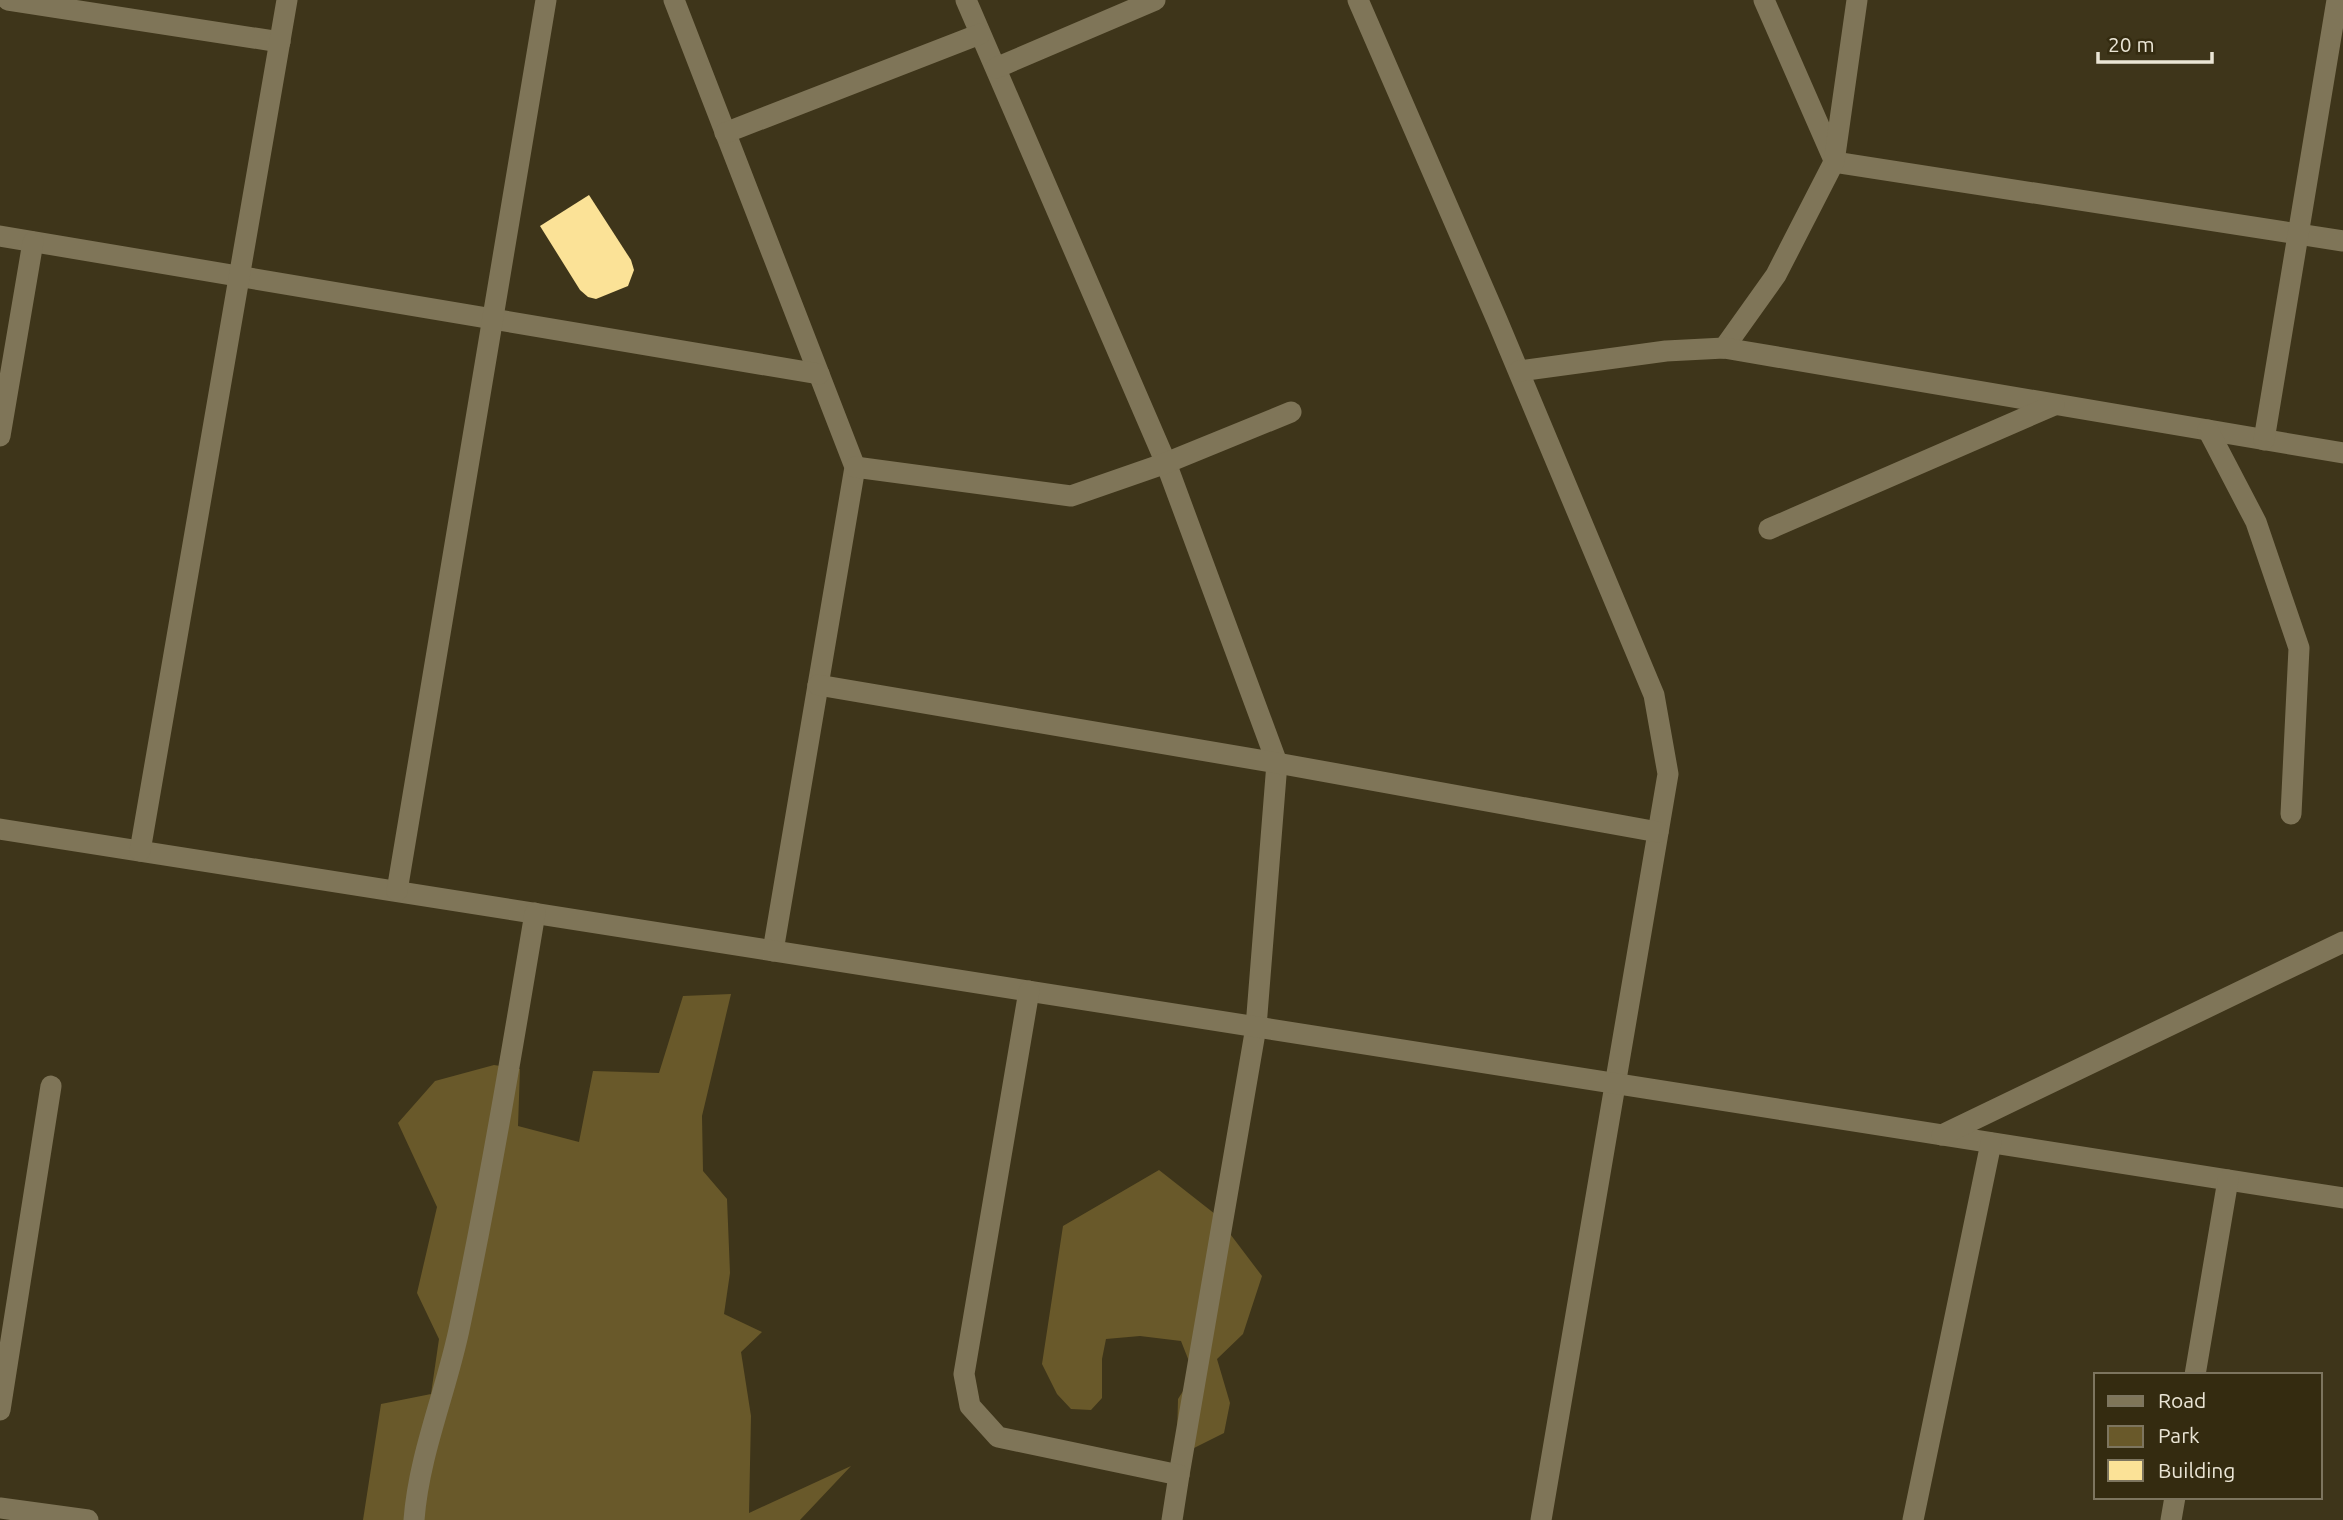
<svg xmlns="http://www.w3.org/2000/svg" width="2343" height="1520" viewBox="0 0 2343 1520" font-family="Ubuntu,sans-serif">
	<rect width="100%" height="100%" fill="#3e351a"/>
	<g fill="#69592a">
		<polygon points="731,994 702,1116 703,1171 727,1199 730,1273 724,1314 762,1332 741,1352 751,1416 749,1513 851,1466 800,1520 363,1520 381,1404 431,1394 439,1339 417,1293 437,1207 398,1123 435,1081 494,1065 520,1069 518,1126 579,1142 593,1071 659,1073 683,996"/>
		<polygon points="1159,1170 1215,1214 1262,1276 1243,1334 1217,1359 1230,1403 1224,1433 1190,1450 1177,1438 1178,1399 1194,1374 1181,1341 1140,1336 1106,1339 1102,1359 1102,1398 1091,1410 1071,1409 1057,1394 1042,1364 1063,1226"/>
	</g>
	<polygon fill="#fbe297" points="589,195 631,260 634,270 628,286 596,299 588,297 580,290 540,226"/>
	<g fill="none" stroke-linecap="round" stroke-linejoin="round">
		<g stroke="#7f7558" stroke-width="21">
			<polyline points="8,0 280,42"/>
			<polyline points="674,0 855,467 773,951"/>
			<polyline points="966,0 1166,463 1277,763 1256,1027 1179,1475"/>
			<polyline points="1358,0 1497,320 1654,695 1668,774 1541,1520"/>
			<polyline points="1764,0 1834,160"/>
			<polyline points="996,68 1155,0"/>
			<polyline points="725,133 980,34"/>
			<polyline points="1834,162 2343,241"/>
			<polyline points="0,236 819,374"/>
			<polyline points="1724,348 1776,275 1834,162 1857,0"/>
			<polyline points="1519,371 1666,351 1724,348 2343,453"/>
			<polyline points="2208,430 2256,522 2299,648 2291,814"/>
			<polyline points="0,436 33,242"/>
			<polyline points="2264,440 2337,0"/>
			<polyline points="855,467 1071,496 1166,463 1291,412"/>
			<polyline points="1769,529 2054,405"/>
			<polyline points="818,685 1277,763 1658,832"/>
			<polyline points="0,829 2343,1198"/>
			<polyline points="140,851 287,0"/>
			<polyline points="397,891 546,0"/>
			<polyline points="1029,991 964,1374 970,1406 998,1437 1179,1475 1172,1520"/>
			<polyline points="1942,1135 2343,942"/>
			<polyline points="2195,1375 2228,1180"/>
			<polyline points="0,1410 51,1086"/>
			<polyline points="0,1508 88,1520"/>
			<path d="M414 1520C419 1453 447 1390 460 1325 489 1188 512 1051 535 913"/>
			<polyline points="1913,1520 1991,1143"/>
			<polyline points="2171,1520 2175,1497"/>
		</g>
	</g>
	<rect x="2094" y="1373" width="228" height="126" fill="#342b10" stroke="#7d755f" stroke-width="2"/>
	<rect x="2108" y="1396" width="35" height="10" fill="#7f7558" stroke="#7d755f" stroke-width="2"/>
	<text x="2158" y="1408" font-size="21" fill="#eae5d5">Road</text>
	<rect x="2108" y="1426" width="35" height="21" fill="#69592a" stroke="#7d755f" stroke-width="2"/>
	<text x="2158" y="1443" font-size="21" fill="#eae5d5">Park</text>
	<rect x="2108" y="1460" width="35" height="21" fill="#fbe297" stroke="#7d755f" stroke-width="2"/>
	<text x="2158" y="1478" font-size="21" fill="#eae5d5">Building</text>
	<path d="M2098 52v10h114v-10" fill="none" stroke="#eae5d5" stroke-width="3.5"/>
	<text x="2108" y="52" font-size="21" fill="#eae5d5" stroke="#342b10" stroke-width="5" paint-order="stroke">20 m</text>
</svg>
